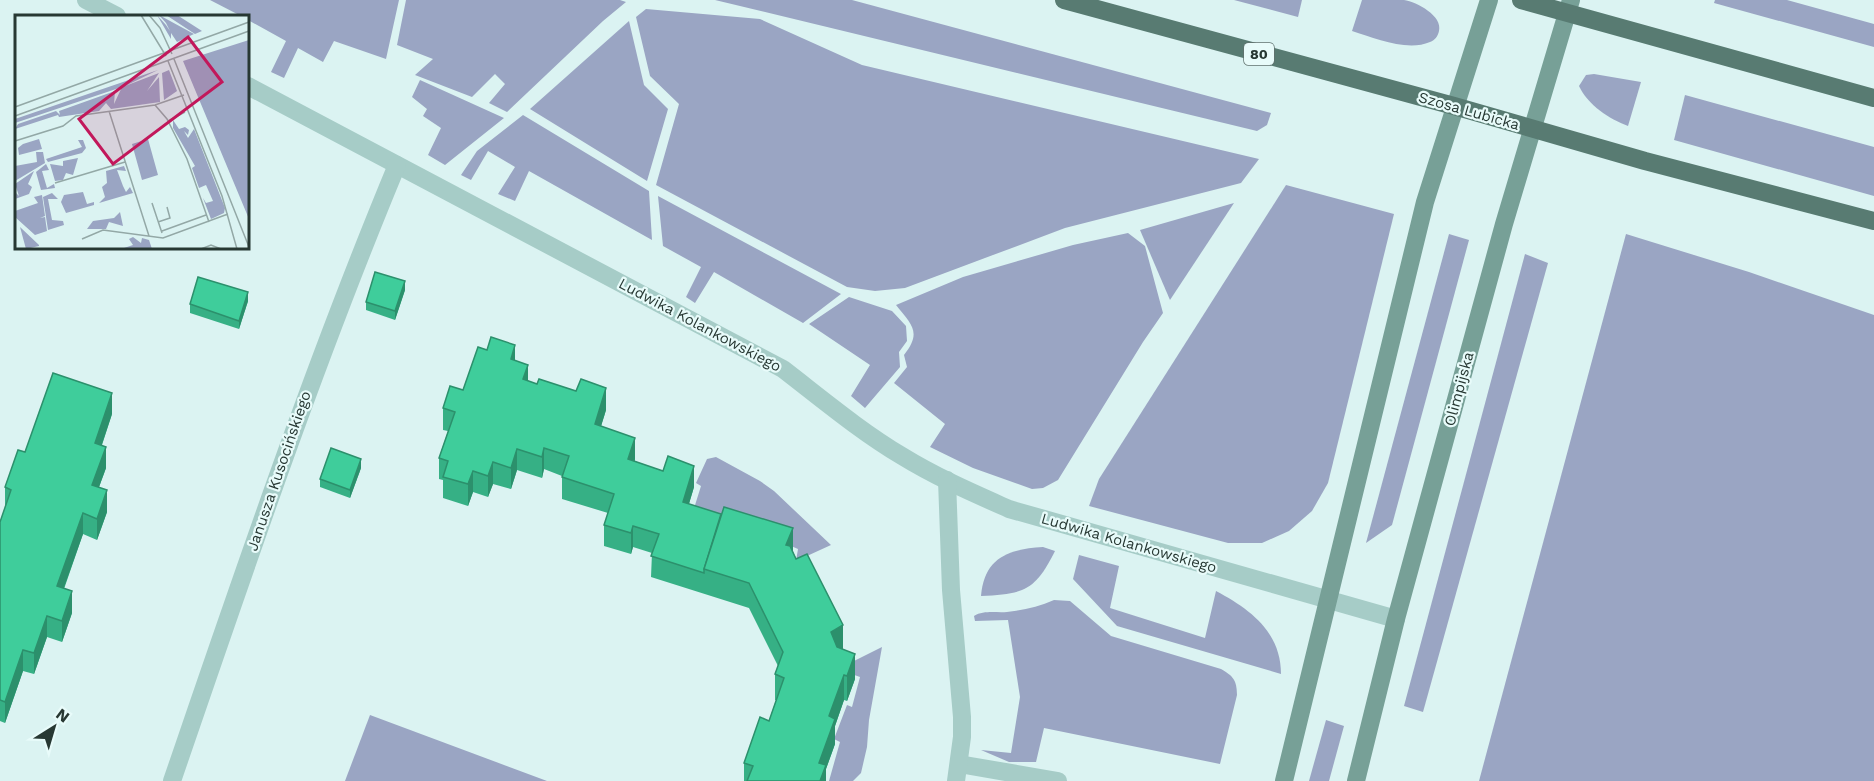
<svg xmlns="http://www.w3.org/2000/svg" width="1874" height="781" viewBox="0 0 1874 781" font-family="'Work Sans',sans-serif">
	<rect width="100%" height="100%" fill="#dbf3f2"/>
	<g fill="#9aa5c3">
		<polygon points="210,0 399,0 386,59 334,41 323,62 298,48 284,78 271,72 286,41 248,20 248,16 241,16"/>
		<polygon points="406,0 620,0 626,2 603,21 507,112 489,103 505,84 495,74 472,97 415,75 433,59 397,45"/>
		<polygon points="715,0 852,0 1271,113 1267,125 1257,131"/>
		<polygon points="1234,0 1302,0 1298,17"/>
		<path d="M1362 0C1375 0 1391 0 1404 0 1417 2 1443 16 1439 31 1438 36 1435 40 1430 42 1407 52 1375 38 1352 31Z"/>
		<polygon points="1715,0 1787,0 1874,24 1874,47 1714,3"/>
		<polygon points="646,9 760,19 862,65 1259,159 1241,183 1065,228 905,288 875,291 847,287 656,185 679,104 650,76 636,17"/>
		<polygon points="629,21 644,85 668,109 647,181 530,109"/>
		<path d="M1594 74 1641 82 1628 126C1609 119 1588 105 1579 86L1586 75Z"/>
		<polygon points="420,80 504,118 445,165 428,155 441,128 423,116 427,109 412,97"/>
		<polygon points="1685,95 1874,147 1874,196 1674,140"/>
		<polygon points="523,115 649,191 652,240 529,171 515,201 498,194 515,167 488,151 471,180 461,175 477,151"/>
		<polygon points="1286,185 1394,214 1328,483 1312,511 1289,531 1262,543 1228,543 1089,506 1099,479"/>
		<polygon points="658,196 841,294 803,323 714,272 695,303 686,297 701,267 663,246"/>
		<polygon points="1234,203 1170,300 1140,230"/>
		<path d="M1128 233 1145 246 1163 313 1143 342 1058 480 1043 488 1032 489 973 468 930 447 945 424 894 383 907 367 904 355C922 332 912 325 896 305L963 277 1073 245Z"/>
		<polygon points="1449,234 1469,240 1392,525 1366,543"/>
		<polygon points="1626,234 1749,272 1874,315 1874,781 1479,781"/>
		<polygon points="1525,254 1548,263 1423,712 1404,706"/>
		<polygon points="849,297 892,311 906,326 907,341 899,352 900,367 865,408 851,396 870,365 809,324"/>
		<polygon points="716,457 760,481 774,491 831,545 796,561 798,549 768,536 691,518 701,486 696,483 707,459"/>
		<path d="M1043 547 1055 551C1035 591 1024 594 981 596 984 558 1008 549 1043 547Z"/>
		<path d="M1079 555 1119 566 1110 608 1205 638 1216 591C1250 609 1281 632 1281 674L1117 626 1073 579Z"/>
		<path d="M1054 600 1070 601 1111 636 1221 669C1233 676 1237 680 1237 695L1220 764 1044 728 1036 762H1009L981 750 1011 753 1020 697 1008 620 975 621 974 616C984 610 996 613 1007 612 1023 610 1039 607 1054 600Z"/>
		<polygon points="882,647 869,720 867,747 861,773 853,781 829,781 840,742 834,739 847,705 852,707 860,677 843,671 842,667"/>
		<polygon points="370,715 547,781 345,781"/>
		<polygon points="1326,720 1344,726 1329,781 1309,781"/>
	</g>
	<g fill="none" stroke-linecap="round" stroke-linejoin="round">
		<polyline stroke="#a6ccc7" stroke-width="18" points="959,764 1058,781"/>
		<g stroke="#a6ccc7" stroke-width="18">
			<polyline points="86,0 117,16"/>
			<path d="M248 86 783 369C822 399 860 431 902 456 936 477 973 493 1009 509L1396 619"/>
			<polyline points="947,480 951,590 962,717 962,737 956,781"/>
			<path d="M172 781C243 574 313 367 397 165"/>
		</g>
		<g stroke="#77a097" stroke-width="18">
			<polyline points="1284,781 1425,202 1489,0"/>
			<polyline points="1356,781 1396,619 1504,224 1571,0"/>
		</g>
		<g stroke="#587b72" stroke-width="18">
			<polyline points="1064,0 1454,106 1645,161 1874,221"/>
			<polyline points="1521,0 1874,98"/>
		</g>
	</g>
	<g fill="#36b085">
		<polygon points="405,290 395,320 366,310 366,302"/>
		<polygon points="248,301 239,329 190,313 190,304"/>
		<polygon points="515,360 528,381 606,410 601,426 635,459 635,461 694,487 689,504 793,552 843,650 855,679 847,701 844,700 835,726 835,744 826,769 826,781 744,781 744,763 769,721 776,700 775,700 775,674 778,666 749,608 651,577 652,553 633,547 631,554 604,546 604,525 608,513 562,499 562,476 544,469 542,478 517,470 511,489 493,484 488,497 473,492 468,506 443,498 443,480 439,479 439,458 448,431 443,430 443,408 463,390"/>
		<polygon points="112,414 102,445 106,468 99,487 107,512 97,540 83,534 64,589 72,613 62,642 47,637 34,674 23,671 5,723 0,721 0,522 5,509 5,487"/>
		<polygon points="361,468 350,498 320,487 320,479"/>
	</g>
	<g fill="#2c906c">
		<polygon points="405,281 405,290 395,320 395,311"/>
		<polygon points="248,292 248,301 239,329 239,321"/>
		<polygon points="515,345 515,366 511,359"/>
		<polygon points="528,365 528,386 523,379"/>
		<polygon points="606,388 606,410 595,446 595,424"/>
		<polygon points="112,393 112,414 95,465 95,443"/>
		<polygon points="635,438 635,459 628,480 628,459"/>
		<polygon points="106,447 106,468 92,506 92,485"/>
		<polygon points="544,448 544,469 542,478 542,457"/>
		<polygon points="517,449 517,470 511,489 511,468"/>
		<polygon points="361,459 361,468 350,498 350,490"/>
		<polygon points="493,462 493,484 488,497 488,476"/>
		<polygon points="694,466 694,487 683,523 683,502"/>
		<polygon points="473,471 473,492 468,506 468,484"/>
		<polygon points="107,490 107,512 97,540 97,519"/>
		<polygon points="83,513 83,534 57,607 57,586"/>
		<polygon points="633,526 633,547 631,554 631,533"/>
		<polygon points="793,528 793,553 786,545"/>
		<polygon points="72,591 72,613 62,642 62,621"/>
		<polygon points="47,616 47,637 34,674 34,653"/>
		<polygon points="843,625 843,650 831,657 831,632"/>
		<polygon points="23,650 23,671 5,723 5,702"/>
		<polygon points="855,654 855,679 847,701 847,676"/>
		<polygon points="844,675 844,700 835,726 835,744 826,769 826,781 819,781 819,763 829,716"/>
	</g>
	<g fill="#3fcd9b" stroke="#2c906c" stroke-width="1.5">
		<polygon points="375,272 405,281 395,311 366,302"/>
		<polygon points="198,277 248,292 239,321 190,304"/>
		<polygon points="491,337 515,345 511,359 528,365 523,379 537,384 539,379 576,391 581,379 606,388 595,424 635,438 628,459 663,471 668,456 694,466 683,502 721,514 704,569 704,573 651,556 659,534 633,526 631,533 604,525 614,494 562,477 569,456 544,448 542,457 517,449 511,468 493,462 488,476 473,471 468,484 443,477 448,461 439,458 455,412 443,408 450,386 463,390 478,347 487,350"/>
		<polygon points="53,373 112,393 95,443 106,447 92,485 107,490 97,519 83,513 57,586 72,591 62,621 47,616 34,653 23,650 5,702 0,700 0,522 11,490 5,487 18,450 25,452"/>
		<polygon points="331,448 361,459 350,490 320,479"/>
		<polygon points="724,507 793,528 786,545 790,546 796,559 807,554 843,625 831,632 837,647 855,654 847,676 844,675 829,716 835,719 819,763 826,765 820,781 747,781 753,766 744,763 760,717 769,721 784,678 775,674 783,652 749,583 704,569"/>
	</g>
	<g text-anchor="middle" stroke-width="4.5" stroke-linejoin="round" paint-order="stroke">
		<rect fill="#e8fbfa" stroke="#61726f" stroke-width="1.5" x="1244" y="43" width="30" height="22" rx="4.5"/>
		<g font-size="14" font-weight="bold" fill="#273833">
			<text x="1259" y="59">80</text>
		</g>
		<g font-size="15" fill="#273833" stroke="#e8fbfa">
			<text transform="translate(1469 111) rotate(16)" y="5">Szosa Lubicka</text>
			<text transform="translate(700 325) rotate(28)" y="5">Ludwika Kolankowskiego</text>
			<text transform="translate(1459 389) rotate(-75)" y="5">Olimpijska</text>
			<text transform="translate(279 471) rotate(-71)" y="5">Janusza Kusocińskiego</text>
			<text transform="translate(1129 543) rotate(16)" y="5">Ludwika Kolankowskiego</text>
		</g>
	</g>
	<g transform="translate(15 15)">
		<rect width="234" height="234" fill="#dbf3f2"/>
		<path d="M142 0 151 10 155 16 151 8 144 0 179 19 162 27 156 18V24ZM151 0H162L187 16 180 19ZM234 25V204L168 46ZM143 55 110 71 144 58 132 76 144 62 145 87 96 94 91 88 84 96 44 102 43 100 0 114 3 109 41 96 45 100 44 96 100 76 99 89 107 72 0 108V104ZM154 55 162 76 149 85 147 58ZM158 105 164 114 170 112 174 115 173 120 169 116 173 123 179 114 210 193 209 198 196 204 188 183 191 188 198 186 191 170 184 173 177 153 180 151 158 113ZM24 124 27 134 4 140 3 133 8 129ZM133 124 143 160 127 165 117 129ZM63 125H68L71 133 67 138 33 147 31 144 67 132ZM21 137H28L30 148 0 166V151L22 147ZM63 143 58 160 51 158 48 165 40 166 35 149 48 151V146ZM31 149 34 155 27 156 32 173 39 169 40 173 26 175 21 157ZM109 151 111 156 102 155 108 171 111 177 115 172 118 178 84 188 90 182 87 172 92 168 91 156ZM19 156 13 169 17 172 14 179 0 184V177L4 181 0 169ZM68 177 72 189 79 187V190L51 198 46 187 49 180ZM37 178 43 184H33L37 205 48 206 49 210 33 215 28 182ZM27 180 30 201 25 203 30 202 32 216 20 220 0 202V196L23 188 19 182ZM105 197 108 211 94 207 91 214H72L78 206 99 203ZM5 212 24 230V231L11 234ZM118 222 126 228 127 223 134 225 137 234H106L118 230 114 224Z" fill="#9aa5c3"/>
		<path fill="none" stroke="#93a8a6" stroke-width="1.5" d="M126 0 151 41M134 0 145 13 157 39M159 44 234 232M153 46 207 181 222 234M140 90 152 104 172 144 194 207M0 92 234 7M94 96 134 221M0 101 234 16M153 106 170 97M0 126 48 111 61 101 140 90 169 80M40 168 110 147M137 188 147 218M143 207 155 203 152 192M147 216 191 200M67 224 88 215 148 223 213 199M186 234 196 230 206 234"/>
		<path fill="#c2185b" fill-opacity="0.15" stroke="#c2185b" stroke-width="3" d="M173 22 207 67 98 149 64 104Z"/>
		<rect width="234" height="234" fill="none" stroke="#273833" stroke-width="3"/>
	</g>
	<g transform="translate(54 727) rotate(37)" stroke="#e8fbfa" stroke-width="4.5" paint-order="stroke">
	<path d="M0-4.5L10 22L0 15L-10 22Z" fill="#273833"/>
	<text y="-9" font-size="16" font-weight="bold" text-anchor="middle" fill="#273833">N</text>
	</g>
</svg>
